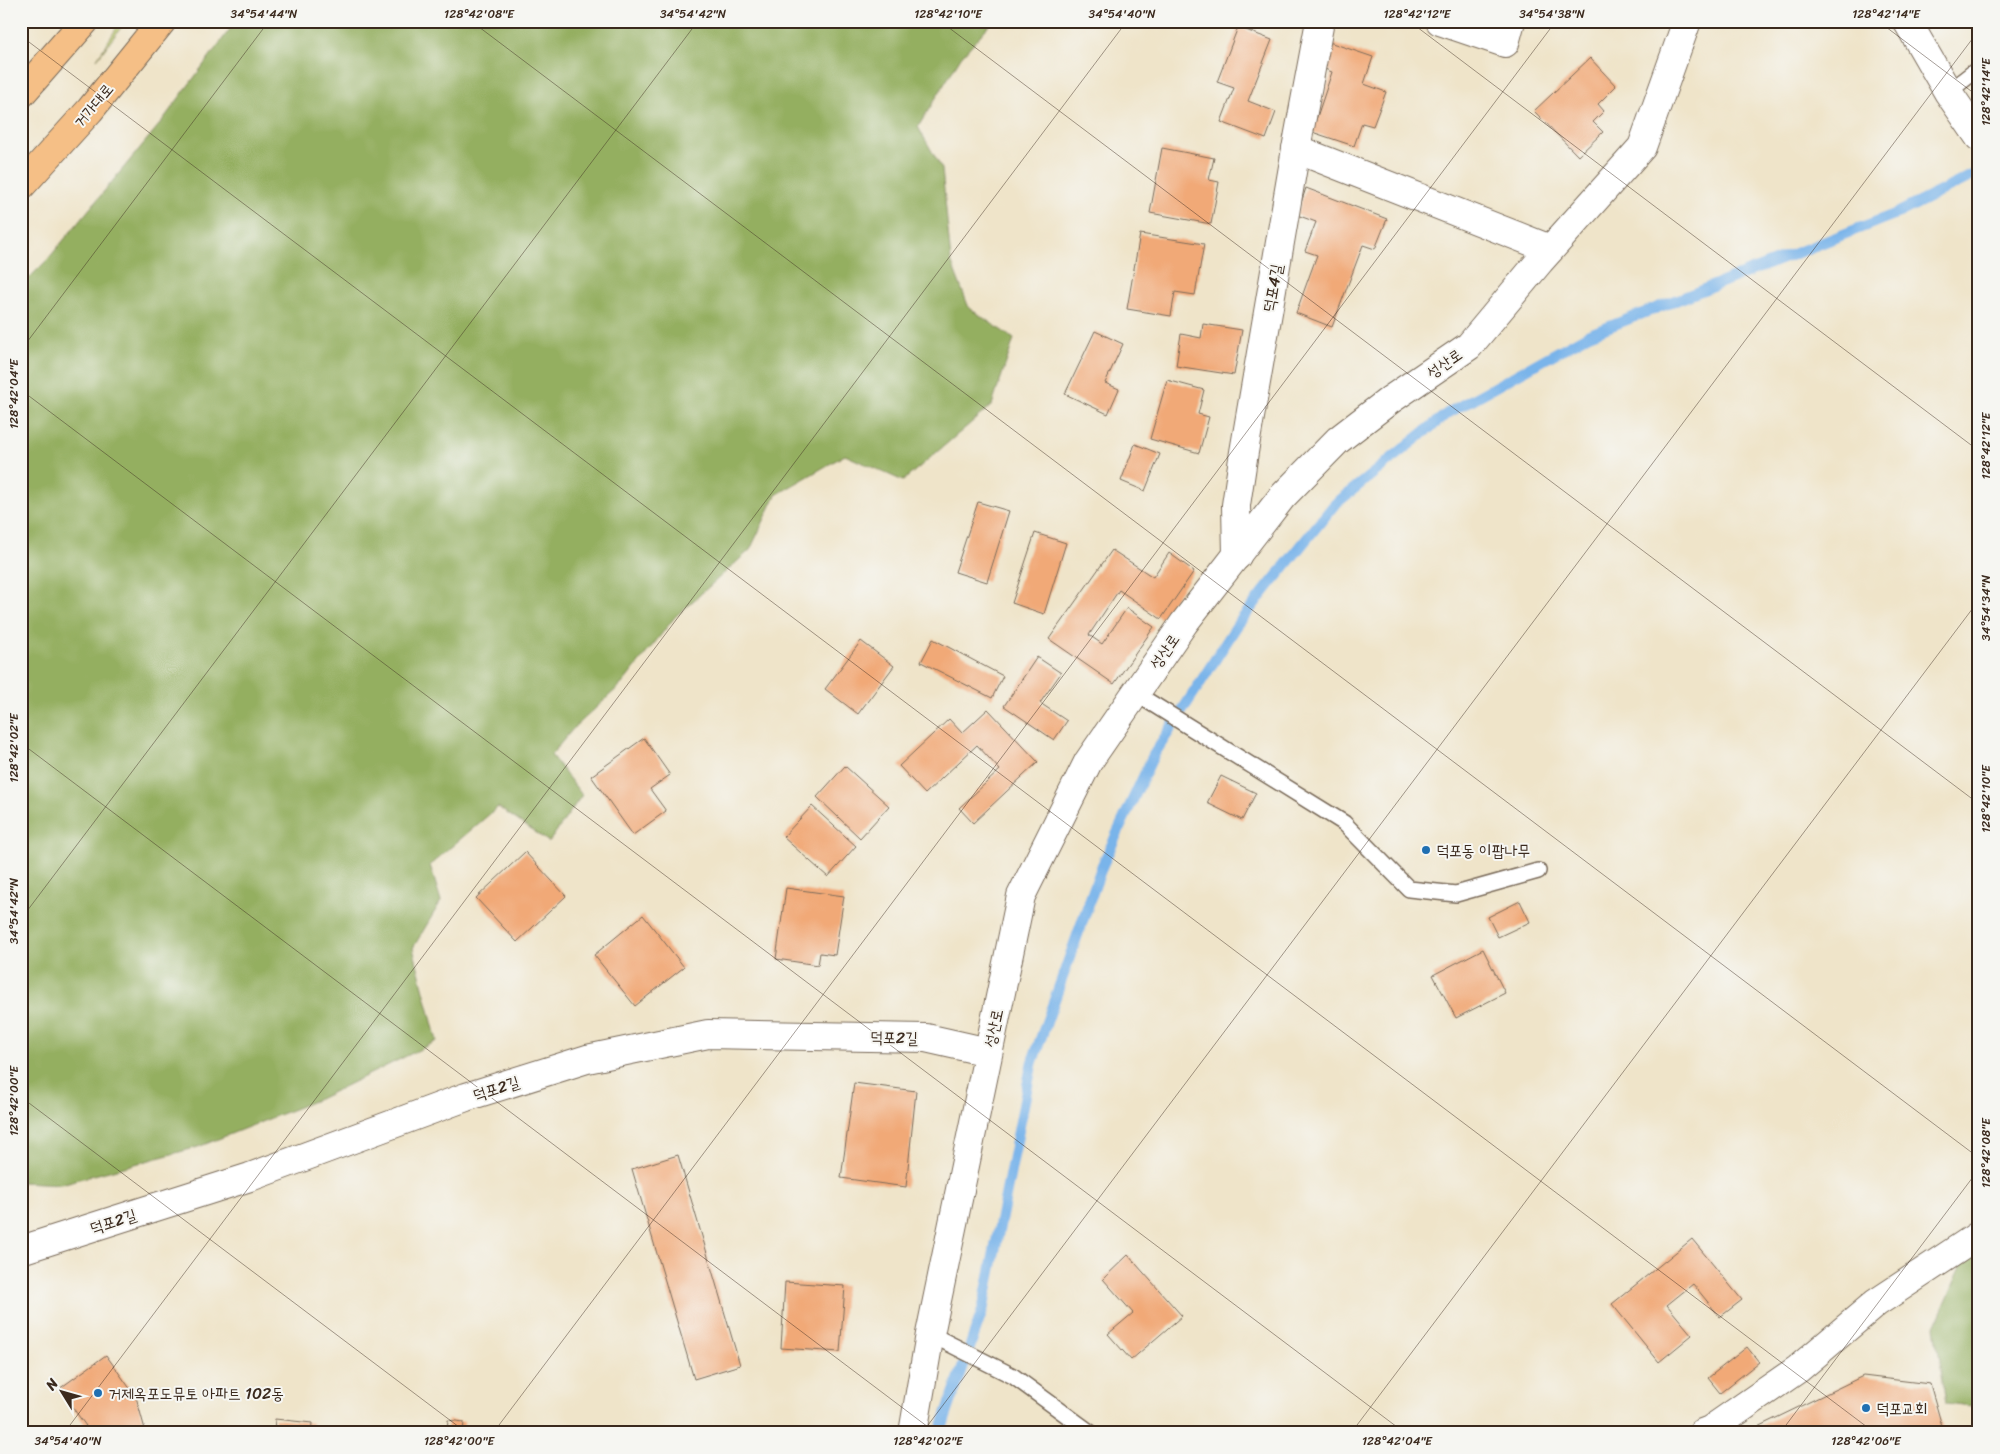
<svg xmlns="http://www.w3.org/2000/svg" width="2000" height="1454" viewBox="0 0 2000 1454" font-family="Sriracha,'Poor Story',sans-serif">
	<rect width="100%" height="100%" fill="#f6f6f2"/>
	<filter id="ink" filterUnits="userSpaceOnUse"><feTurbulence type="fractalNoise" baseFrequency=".02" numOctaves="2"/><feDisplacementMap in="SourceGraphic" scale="10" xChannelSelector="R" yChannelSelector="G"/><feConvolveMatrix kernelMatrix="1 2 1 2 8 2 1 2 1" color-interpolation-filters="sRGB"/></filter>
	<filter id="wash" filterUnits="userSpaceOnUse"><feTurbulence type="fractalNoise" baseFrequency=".0096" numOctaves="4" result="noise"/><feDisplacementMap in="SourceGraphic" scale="20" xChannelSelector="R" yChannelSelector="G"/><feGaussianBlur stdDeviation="1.12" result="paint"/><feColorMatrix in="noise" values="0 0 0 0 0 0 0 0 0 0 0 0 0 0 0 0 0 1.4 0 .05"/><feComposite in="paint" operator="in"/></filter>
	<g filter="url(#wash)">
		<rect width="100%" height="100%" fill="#efe4c9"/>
		<polygon fill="#bbcb6e" stroke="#7b7a46" points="121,21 126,21 97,59"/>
		<g fill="#94af61" stroke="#686c40">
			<polygon points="236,21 993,21 961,57 918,127 942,169 951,261 969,308 1014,339 992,405 903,481 845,455 776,495 750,550 675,617 623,683 572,730 551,755 582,795 549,842 498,807 430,865 441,901 413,948 437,1041 319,1099 198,1147 61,1184 21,1182 21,286 48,259 159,125"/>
			<polygon points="1979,1250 1979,1407 1946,1403 1935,1326 1964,1260"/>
		</g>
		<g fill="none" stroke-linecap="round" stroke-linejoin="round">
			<polyline stroke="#79b4ea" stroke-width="11" points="940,1433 983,1309 1032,1063 1102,866 1153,756 1238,624 1334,505 1448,413 1588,335 1898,213 1979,172"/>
		</g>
		<g id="blocks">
			<g fill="#f1a977">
				<polygon points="1238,27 1272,40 1248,101 1276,112 1266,139 1221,122 1234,88 1217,82"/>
				<polygon points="1329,42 1373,57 1364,84 1386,92 1373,126 1362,123 1354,146 1312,132 1332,72 1320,67"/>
				<polygon points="1590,58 1616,86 1598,104 1604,111 1593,122 1603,132 1578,156 1534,111"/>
				<polygon points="1162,148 1214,158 1209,180 1219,182 1211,224 1150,213"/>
				<polygon points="1306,188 1387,219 1375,249 1363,245 1332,327 1296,313 1317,255 1305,251 1316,222 1297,215"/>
				<polygon points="1140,234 1204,244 1195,295 1175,292 1171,316 1127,309"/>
				<polygon points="1203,324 1242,330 1234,375 1176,366 1181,334 1201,338"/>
				<polygon points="1095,331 1123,344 1105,383 1119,389 1108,414 1065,394"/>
				<polygon points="1167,380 1204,390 1198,414 1209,417 1199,453 1150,439"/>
				<polygon points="1135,444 1160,454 1145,491 1121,481"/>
				<polygon points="978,502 1009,511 987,582 955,572"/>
				<polygon points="1035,533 1066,543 1044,614 1012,603"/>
				<polygon points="1112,550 1153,577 1169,553 1194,571 1161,619 1119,590 1089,635 1102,644 1127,608 1154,627 1114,684 1049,639"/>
				<polygon points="933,639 1003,676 992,698 921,662"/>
				<polygon points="861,641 894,666 858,714 825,689"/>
				<polygon points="1037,657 1061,673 1040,703 1067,721 1054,740 1004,706"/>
				<polygon points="988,709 1038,762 973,823 959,808 1000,770 977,745 925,794 899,766 949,719 962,733"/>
				<polygon points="644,738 670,775 650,789 666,811 633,835 591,776"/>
				<polygon points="845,766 889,806 860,838 817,797"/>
				<polygon points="1221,776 1256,793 1242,820 1207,803"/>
				<polygon points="812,806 856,846 828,877 783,837"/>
				<polygon points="525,852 566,896 517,942 476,898"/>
				<polygon points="786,888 844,896 835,955 820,953 818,965 776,959"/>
				<polygon points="1520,901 1530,922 1498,937 1488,917"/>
				<polygon points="643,915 684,967 635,1006 594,955"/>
				<polygon points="1483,949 1505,993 1456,1018 1433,975"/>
				<polygon points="854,1083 916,1091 906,1187 841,1178"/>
				<polygon points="678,1155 740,1365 694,1379 632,1169"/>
				<polygon points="1692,1239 1742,1300 1720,1317 1693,1284 1667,1305 1692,1335 1659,1362 1612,1304"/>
				<polygon points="1128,1255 1182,1316 1131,1360 1108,1334 1133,1313 1103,1279"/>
				<polygon points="785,1282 845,1286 840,1352 781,1348"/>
				<polygon points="1747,1347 1759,1362 1720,1393 1708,1378"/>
				<polygon points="106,1355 136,1397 146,1433 77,1433 86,1426 59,1389"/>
				<polygon points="1863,1376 1930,1384 1944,1433 1745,1433"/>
				<polygon points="275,1419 312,1423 311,1433 274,1433"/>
				<polygon points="448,1420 464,1422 463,1433 447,1433"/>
				<polygon points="208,1426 260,1431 260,1433 207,1433"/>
			</g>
		</g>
	</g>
	<g filter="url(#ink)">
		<use href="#blocks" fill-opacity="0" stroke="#7a6b5a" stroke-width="1"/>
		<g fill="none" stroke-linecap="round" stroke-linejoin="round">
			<g stroke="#7a6b5a" stroke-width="18">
				<g id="service">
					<polyline points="1948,92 1979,68"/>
					<polyline points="1135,693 1344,823 1409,889 1456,894 1538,871"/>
					<polyline points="930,1334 1013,1376 1091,1433"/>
				</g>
			</g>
			<g stroke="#7a6b5a" stroke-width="30">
				<g id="minor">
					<polyline points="1440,21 1505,43 1511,21"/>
					<polyline points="1296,149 1550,249"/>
					<polyline points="1237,556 1236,505 1244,452 1296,149 1320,21"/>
					<polyline points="21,1250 250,1177 466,1097 587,1059 708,1034 926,1038 988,1052"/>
					<polyline points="1702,1433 1710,1430 1798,1369 1876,1303 1979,1235"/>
				</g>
			</g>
			<g stroke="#7a6b5a" stroke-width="30">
				<g id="tertiary">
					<polyline points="1907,21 1948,92 1979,137"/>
					<polyline points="913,1433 930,1334 1021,896 1088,762 1184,623 1282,497 1338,440 1390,400 1469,346 1540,261 1642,147 1687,21"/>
				</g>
			</g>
			<g stroke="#7a6b5a" stroke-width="30">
				<g id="trunk">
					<polyline points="21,94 85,21"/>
					<polyline points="21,186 90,110 162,21"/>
				</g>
			</g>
			<use href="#service" stroke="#fff" stroke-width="15"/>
			<use href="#minor" stroke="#fff" stroke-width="28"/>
			<use href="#tertiary" stroke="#fff" stroke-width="28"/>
			<use href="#trunk" stroke="#f5bf86" stroke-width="28"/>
		</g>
	</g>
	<path fill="none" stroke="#3b2a1e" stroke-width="1" stroke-opacity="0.45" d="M471 21 1979 1158M940 21 1979 804M1409 21 1979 451M1878 21 1979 97M21 36 1875 1433M21 350 269 21M21 390 1405 1433M21 743 936 1433M21 919 698 21M21 1097 467 1433M64 1433 1127 21M493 1433 1556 21M922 1433 1979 30M1351 1433 1979 600M1780 1433 1979 1169"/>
	<g fill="#1f6fb2" stroke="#f6f6f2" stroke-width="2">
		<circle cx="1426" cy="850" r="5"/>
		<circle cx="98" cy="1393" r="5"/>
		<circle cx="1866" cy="1408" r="5"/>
	</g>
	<g text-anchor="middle" stroke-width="4" stroke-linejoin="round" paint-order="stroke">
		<g font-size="16" fill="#3b2a1e" stroke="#f6f6f2">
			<text transform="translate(93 105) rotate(-50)" y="6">거가대로</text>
			<text transform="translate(1272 288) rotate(-80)" y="6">덕포4길</text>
			<text transform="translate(1444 363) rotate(-35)" y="6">성산로</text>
			<text transform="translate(1164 651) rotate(-55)" y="6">성산로</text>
			<text transform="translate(993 1028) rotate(-78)" y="6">성산로</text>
			<text transform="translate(894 1037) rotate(1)" y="6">덕포2길</text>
			<text transform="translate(496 1088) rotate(-18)" y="6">덕포2길</text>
			<text transform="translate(113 1221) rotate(-18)" y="6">덕포2길</text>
		</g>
		<g font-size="16" fill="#3b2a1e" stroke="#f6f6f2" text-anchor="start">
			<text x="1436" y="856">덕포동 이팝나무</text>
			<text x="108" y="1399">거제옥포도뮤토 아파트 102동</text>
			<text x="1876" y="1414">덕포교회</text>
		</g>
	</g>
	<rect width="2000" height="1454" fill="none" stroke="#f6f6f2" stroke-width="55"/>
	<g transform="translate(62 1392) rotate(307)" stroke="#f6f6f2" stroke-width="4" paint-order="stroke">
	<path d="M0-4L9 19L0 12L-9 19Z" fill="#3b2a1e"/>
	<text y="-8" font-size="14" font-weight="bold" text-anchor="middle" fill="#3b2a1e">N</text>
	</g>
	<rect x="28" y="28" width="1944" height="1398" fill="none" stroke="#3b2a1e" stroke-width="2"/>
	<g font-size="12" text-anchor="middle" fill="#3b2a1e">
		<text x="264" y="18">34°54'44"N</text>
		<text x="479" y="18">128°42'08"E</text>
		<text x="693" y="18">34°54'42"N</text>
		<text x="948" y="18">128°42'10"E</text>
		<text x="1122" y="18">34°54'40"N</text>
		<text x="1417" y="18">128°42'12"E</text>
		<text x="1552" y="18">34°54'38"N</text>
		<text x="1886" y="18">128°42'14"E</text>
		<text transform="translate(1986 92) rotate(-90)" y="4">128°42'14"E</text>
		<text transform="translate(14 394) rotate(-90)" y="4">128°42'04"E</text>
		<text transform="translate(1986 446) rotate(-90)" y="4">128°42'12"E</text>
		<text transform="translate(1986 608) rotate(-90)" y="4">34°54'34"N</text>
		<text transform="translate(14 748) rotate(-90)" y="4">128°42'02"E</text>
		<text transform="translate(1986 799) rotate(-90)" y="4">128°42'10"E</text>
		<text transform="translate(14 911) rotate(-90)" y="4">34°54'42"N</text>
		<text transform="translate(14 1101) rotate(-90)" y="4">128°42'00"E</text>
		<text transform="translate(1986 1153) rotate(-90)" y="4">128°42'08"E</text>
		<text x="68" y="1445">34°54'40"N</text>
		<text x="459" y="1445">128°42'00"E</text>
		<text x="928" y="1445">128°42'02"E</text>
		<text x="1397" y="1445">128°42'04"E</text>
		<text x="1866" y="1445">128°42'06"E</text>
	</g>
</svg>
